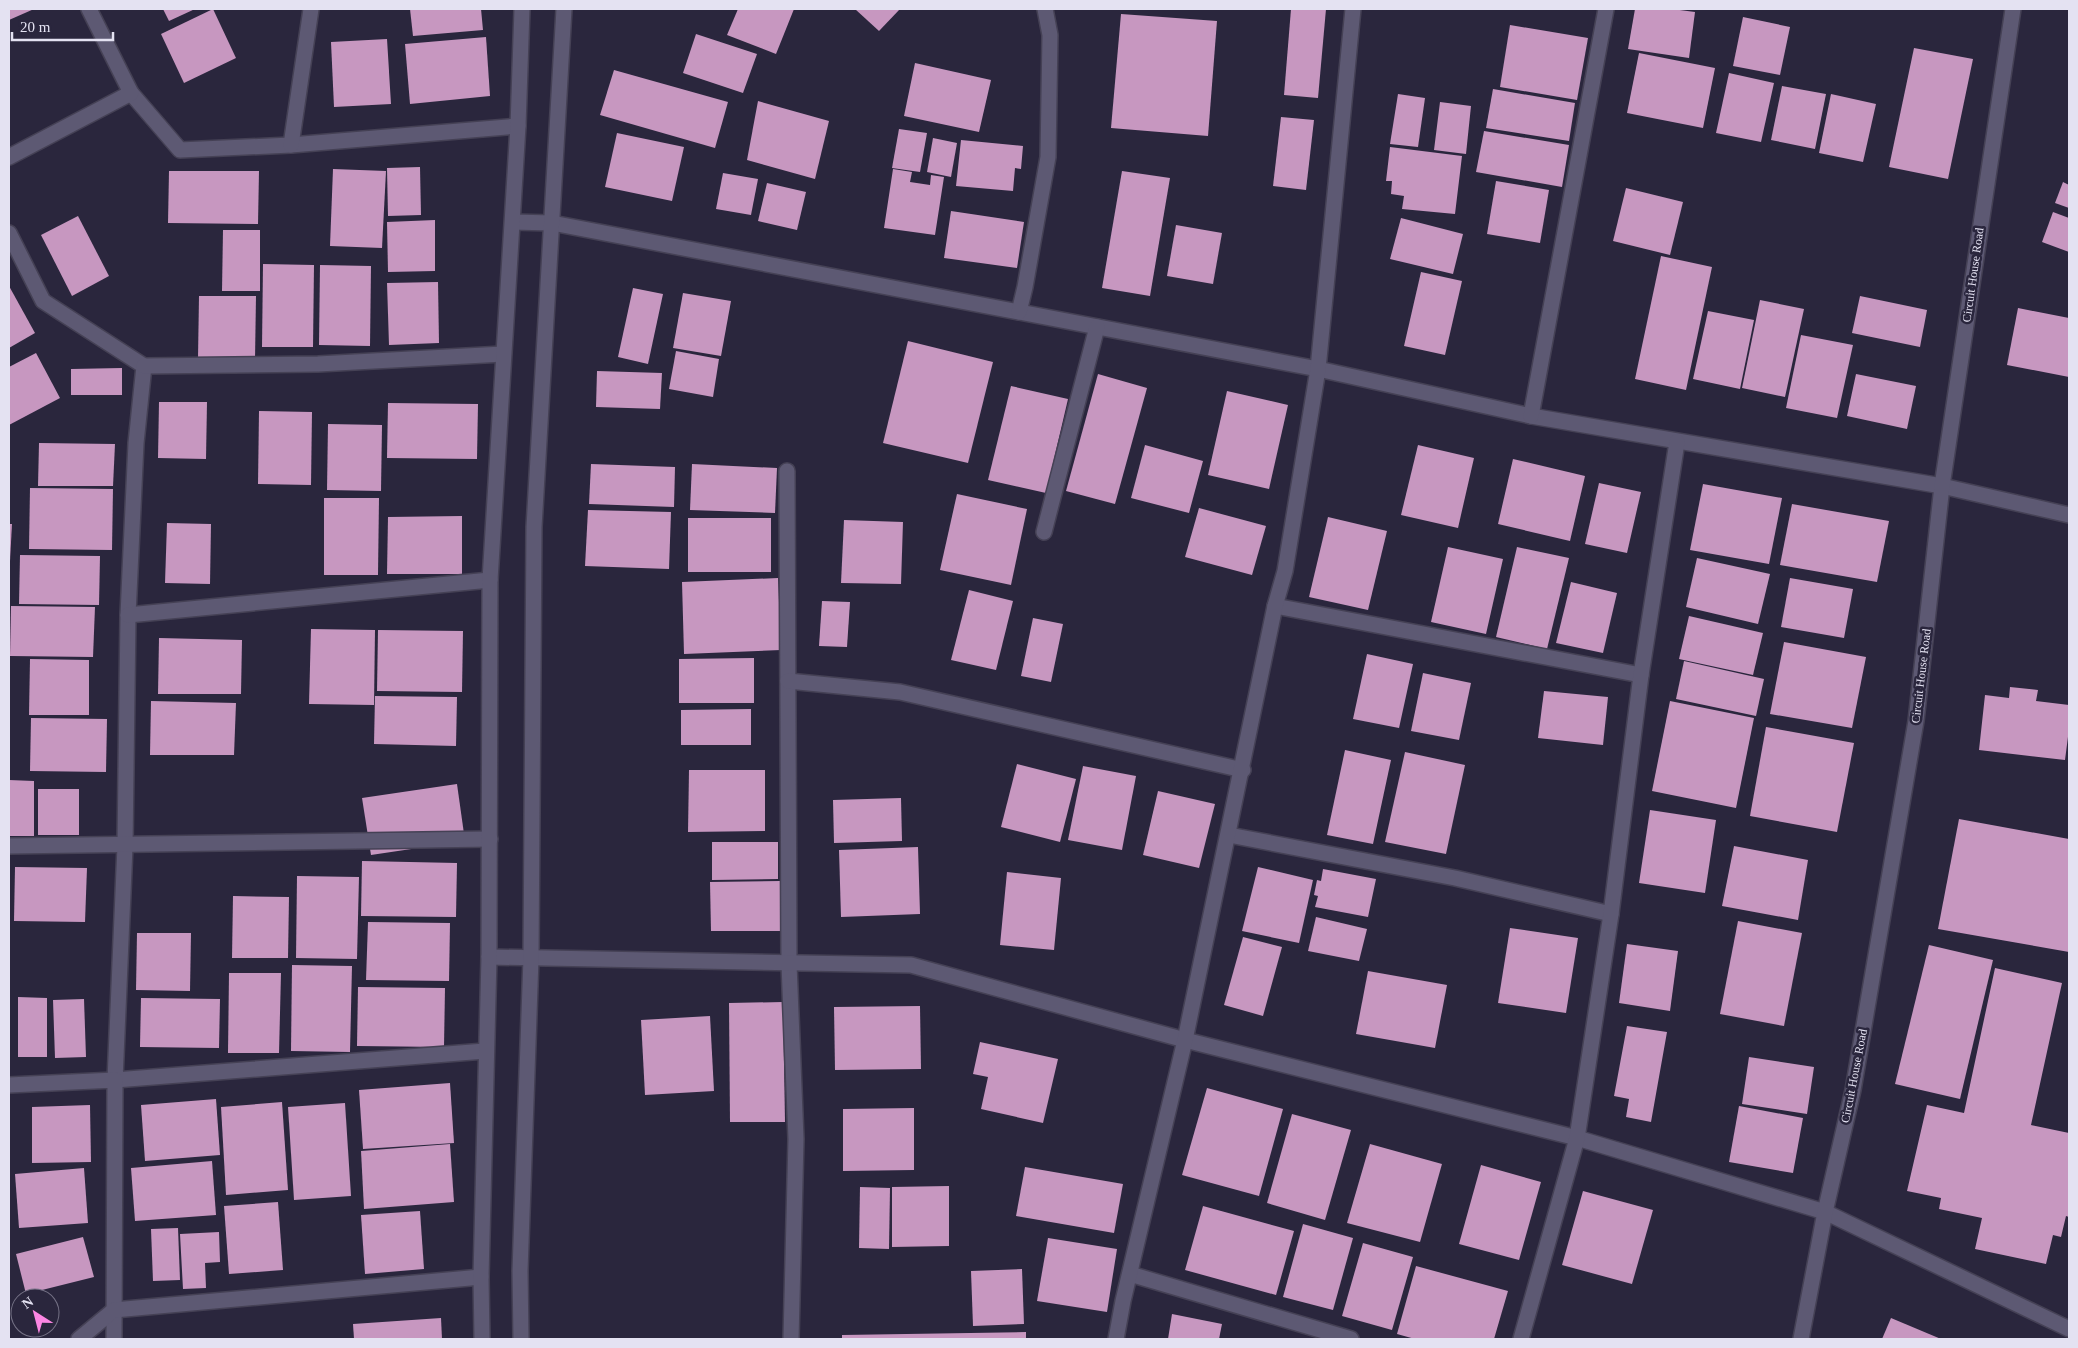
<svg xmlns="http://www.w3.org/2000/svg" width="2078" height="1348" viewBox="0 0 2078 1348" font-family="'Times New Roman',serif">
	<rect width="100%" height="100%" fill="#2a263d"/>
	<g fill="#c797c0">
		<polygon points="9,9 34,9 9,20"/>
		<polygon points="163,9 195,9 169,21"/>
		<polygon points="213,9 236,58 184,83 161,34"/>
		<polygon points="410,9 481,9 483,30 413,36"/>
		<polygon points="738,9 794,9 776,54 727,35"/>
		<polygon points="855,9 900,9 879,31"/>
		<polygon points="1291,9 1326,9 1318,98 1284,95"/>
		<polygon points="1635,9 1672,9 1695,12 1689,58 1628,49"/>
		<polygon points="1121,14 1217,21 1208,136 1111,128"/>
		<polygon points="1743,17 1790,27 1780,75 1733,66"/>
		<polygon points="1510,25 1588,38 1577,100 1500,87"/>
		<polygon points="696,34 757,54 743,93 683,73"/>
		<polygon points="486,37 490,96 410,104 405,44"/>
		<polygon points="387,39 391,104 334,107 331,42"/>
		<polygon points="1914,48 1973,59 1948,179 1889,167"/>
		<polygon points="1639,53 1715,68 1703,128 1627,113"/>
		<polygon points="915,63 991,80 979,132 904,116"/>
		<polygon points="614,70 728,102 715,148 600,115"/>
		<polygon points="1729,73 1774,83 1761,142 1716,133"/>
		<polygon points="1782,86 1826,94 1815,149 1771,140"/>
		<polygon points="1493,89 1575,103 1569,141 1486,128"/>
		<polygon points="1398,94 1425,98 1418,147 1390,144"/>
		<polygon points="1831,94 1876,104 1863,162 1819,153"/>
		<polygon points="758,101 829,121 815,179 747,160"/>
		<polygon points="1440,102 1471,106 1466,154 1434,150"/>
		<polygon points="1281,117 1314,120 1306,190 1273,186"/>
		<polygon points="899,129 927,133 920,172 892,168"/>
		<polygon points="1484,131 1569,145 1562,187 1476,172"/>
		<polygon points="617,133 684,147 672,201 605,187"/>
		<polygon points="933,138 957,143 951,177 927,172"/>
		<polygon points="961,140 1023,146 1021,169 1015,168 1013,191 956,186"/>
		<polygon points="1390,147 1462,156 1455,214 1402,209 1404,196 1391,194 1392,181 1386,181"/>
		<polygon points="420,167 421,215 388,216 387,168"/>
		<polygon points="333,169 386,171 382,248 330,246"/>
		<polygon points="893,169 912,172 910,182 930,185 931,175 944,177 935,235 884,228"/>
		<polygon points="169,171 259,171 258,224 168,223"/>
		<polygon points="1122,171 1170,178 1150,296 1102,288"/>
		<polygon points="723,173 758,179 751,215 716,209"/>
		<polygon points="1496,181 1549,190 1540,243 1487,234"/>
		<polygon points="2063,182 2069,185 2069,208 2055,203"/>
		<polygon points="767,183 806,192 797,230 758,221"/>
		<polygon points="1626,188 1683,202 1670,255 1613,241"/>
		<polygon points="951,211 1024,222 1017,268 944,258"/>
		<polygon points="2053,212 2069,218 2069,252 2042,242"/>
		<polygon points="78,216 109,276 72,296 41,235"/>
		<polygon points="1401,218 1463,234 1453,274 1390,259"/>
		<polygon points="435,220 435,271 388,272 387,222"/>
		<polygon points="1176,225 1222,233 1213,284 1167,276"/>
		<polygon points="223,230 260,230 260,291 222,291"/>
		<polygon points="1661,256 1712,267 1686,390 1635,379"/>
		<polygon points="263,264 314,265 313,347 262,347"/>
		<polygon points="320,265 371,266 370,346 319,345"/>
		<polygon points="1421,272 1462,281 1445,355 1404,346"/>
		<polygon points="438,282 439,343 389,345 387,283"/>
		<polygon points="9,286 35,333 9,348"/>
		<polygon points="633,288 663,294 648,364 618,357"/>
		<polygon points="683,293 731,301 721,356 673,348"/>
		<polygon points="199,296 256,296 255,359 198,358"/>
		<polygon points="1860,296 1927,310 1920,347 1852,333"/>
		<polygon points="1760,300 1804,309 1785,397 1742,388"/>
		<polygon points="2018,308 2069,318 2069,377 2007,365"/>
		<polygon points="1708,311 1754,320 1740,389 1693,379"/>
		<polygon points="1801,335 1853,345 1837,418 1786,408"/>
		<polygon points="908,341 993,362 968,463 883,443"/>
		<polygon points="676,351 719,359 713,397 669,389"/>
		<polygon points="36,353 60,398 9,425 9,367"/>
		<polygon points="122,368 122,395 71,395 71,369"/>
		<polygon points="597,371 662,373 660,409 596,407"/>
		<polygon points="1098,374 1147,388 1115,504 1066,491"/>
		<polygon points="1856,374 1916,386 1907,429 1847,416"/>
		<polygon points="1011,386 1068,399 1046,493 988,480"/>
		<polygon points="1227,391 1288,405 1269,489 1208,475"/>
		<polygon points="159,402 207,402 206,459 158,458"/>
		<polygon points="388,403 478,404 477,459 387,458"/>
		<polygon points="259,411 312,412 311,485 258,484"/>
		<polygon points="328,424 382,425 381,491 327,490"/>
		<polygon points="39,443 115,444 113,486 38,486"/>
		<polygon points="1145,445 1203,461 1189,513 1131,498"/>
		<polygon points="1418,445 1474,458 1458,528 1401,515"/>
		<polygon points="1513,459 1585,476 1570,541 1498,524"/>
		<polygon points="591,464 675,467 674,507 589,504"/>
		<polygon points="692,464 777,468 775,513 690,510"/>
		<polygon points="1599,483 1641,492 1627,553 1585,544"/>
		<polygon points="1703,484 1782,498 1769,564 1690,550"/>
		<polygon points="30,488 113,489 112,550 29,549"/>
		<polygon points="957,494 1027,509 1011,585 940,570"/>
		<polygon points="324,498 379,498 378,575 324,575"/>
		<polygon points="1792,504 1889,521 1877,582 1780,565"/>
		<polygon points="1199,508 1266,526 1252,575 1185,557"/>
		<polygon points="588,510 671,512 669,569 585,566"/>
		<polygon points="462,516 462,574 387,574 388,517"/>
		<polygon points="1328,517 1387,531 1368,610 1309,597"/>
		<rect x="688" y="518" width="83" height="54"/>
		<polygon points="844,520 903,522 901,584 841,583"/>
		<polygon points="167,523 211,524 210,584 165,583"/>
		<polygon points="9,524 12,524 10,561 9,561"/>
		<polygon points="1448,547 1503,559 1486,634 1431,622"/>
		<polygon points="1517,547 1569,558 1547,649 1496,637"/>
		<polygon points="20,555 100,556 99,605 19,604"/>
		<polygon points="1697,558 1770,574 1758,624 1686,607"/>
		<polygon points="778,578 781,650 684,654 682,582"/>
		<polygon points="1790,578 1853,589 1844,638 1781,627"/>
		<polygon points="1571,582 1617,593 1603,653 1556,643"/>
		<polygon points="969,590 1013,601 996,670 951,660"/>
		<polygon points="822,601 850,602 847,647 819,646"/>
		<polygon points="11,606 95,607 93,657 10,656"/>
		<polygon points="1689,616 1763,633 1753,675 1679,659"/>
		<polygon points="1033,618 1063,624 1051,682 1021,676"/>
		<polygon points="311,629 375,630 374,705 309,704"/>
		<polygon points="378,630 463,631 462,692 377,691"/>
		<polygon points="159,638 242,640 241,694 158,694"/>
		<polygon points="1784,642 1866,657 1852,728 1770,714"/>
		<polygon points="1367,654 1413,664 1399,728 1353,719"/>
		<polygon points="754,658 754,703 679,703 679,659"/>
		<polygon points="30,659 89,660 89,715 29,715"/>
		<polygon points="1684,661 1764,679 1756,716 1676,699"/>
		<polygon points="1423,673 1471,683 1459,740 1411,731"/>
		<polygon points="2010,687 2038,690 2036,701 2069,705 2069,729 2065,760 1979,750 1985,695 2009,698"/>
		<polygon points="1544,691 1608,697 1603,745 1538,738"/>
		<polygon points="375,696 457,697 456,746 374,744"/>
		<polygon points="151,701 236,703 234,755 150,755"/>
		<polygon points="1670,701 1754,718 1736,808 1652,791"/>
		<polygon points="751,709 751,745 681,745 681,710"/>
		<polygon points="31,718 107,719 106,772 30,771"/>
		<polygon points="1766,727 1854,743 1837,832 1750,816"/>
		<polygon points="1345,750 1391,760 1373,844 1327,835"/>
		<polygon points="1405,752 1465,765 1446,854 1385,842"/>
		<polygon points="1017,764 1076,779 1060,842 1001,827"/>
		<polygon points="1083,766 1136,776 1122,850 1068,840"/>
		<polygon points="689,770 765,770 765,831 688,832"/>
		<polygon points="9,780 34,781 34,836 9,836"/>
		<polygon points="457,784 465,841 371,855 362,798"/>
		<rect x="38" y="789" width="41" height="46"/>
		<polygon points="1158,791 1215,804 1199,868 1143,855"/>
		<polygon points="901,798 902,841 834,843 833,800"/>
		<polygon points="1650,810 1716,820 1705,893 1639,883"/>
		<polygon points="1959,819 2069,839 2069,952 1938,929"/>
		<polygon points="712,842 778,842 778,879 712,880"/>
		<polygon points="1734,846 1808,860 1798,920 1722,906"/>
		<polygon points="918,847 920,914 841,917 839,850"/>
		<polygon points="362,861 457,863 456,917 361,916"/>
		<polygon points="15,867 87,868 85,922 14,921"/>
		<polygon points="1258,867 1313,880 1299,943 1242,931"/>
		<polygon points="1323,869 1376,879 1368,917 1315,907 1318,896 1314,895 1317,880 1321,881"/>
		<polygon points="1007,872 1061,878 1054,950 1000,945"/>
		<polygon points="297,876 359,877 357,959 296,958"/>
		<polygon points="780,881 781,931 711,931 710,882"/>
		<polygon points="233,896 289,897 288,958 232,958"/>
		<polygon points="1316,917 1367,929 1359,961 1308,951"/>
		<polygon points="1738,921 1802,933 1784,1026 1720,1014"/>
		<polygon points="368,922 450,923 449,981 366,980"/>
		<polygon points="1510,928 1578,938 1566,1013 1498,1003"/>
		<polygon points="137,933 191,933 190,991 136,990"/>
		<polygon points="1243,937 1282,947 1263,1016 1224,1005"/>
		<polygon points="1627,944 1678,951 1670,1011 1619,1003"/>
		<polygon points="1929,945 1993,960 1960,1099 1895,1084"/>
		<polygon points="292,965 352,966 350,1052 291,1051"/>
		<polygon points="1995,968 2062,983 2031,1125 2069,1133 2069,1217 2066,1216 2061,1237 2053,1235 2046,1264 1975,1249 1982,1218 1939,1209 1941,1198 1907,1191 1927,1105 1964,1113"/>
		<polygon points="1368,971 1447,985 1435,1048 1356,1034"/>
		<polygon points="229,973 281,973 279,1053 228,1053"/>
		<polygon points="358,987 445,988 444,1047 357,1046"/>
		<polygon points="18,997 47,998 47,1057 18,1057"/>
		<polygon points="141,998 220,999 219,1048 140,1047"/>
		<polygon points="84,999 86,1057 55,1058 53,1000"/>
		<polygon points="783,1002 785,1122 730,1122 729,1003"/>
		<polygon points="920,1006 921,1069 835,1070 834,1007"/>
		<polygon points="710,1016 714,1091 645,1095 641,1020"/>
		<polygon points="1627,1026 1667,1032 1651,1122 1626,1117 1629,1099 1614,1096"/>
		<polygon points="980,1042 1058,1059 1043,1123 981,1109 988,1077 973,1074"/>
		<polygon points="1749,1057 1814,1067 1807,1114 1742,1104"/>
		<polygon points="450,1083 454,1143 363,1149 359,1090"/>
		<polygon points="1207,1088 1283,1109 1259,1196 1182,1175"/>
		<polygon points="216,1099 220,1155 145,1161 141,1105"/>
		<polygon points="282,1102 288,1190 226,1195 221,1107"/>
		<polygon points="345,1103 351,1196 294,1200 288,1107"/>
		<polygon points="90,1105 91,1162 32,1163 32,1107"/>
		<polygon points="1739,1106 1803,1118 1793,1173 1729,1162"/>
		<polygon points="914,1108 914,1170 843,1171 843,1109"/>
		<polygon points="1292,1114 1351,1130 1325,1220 1267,1203"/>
		<polygon points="450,1144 454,1202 364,1209 361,1151"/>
		<polygon points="1370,1144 1442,1164 1420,1242 1347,1223"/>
		<polygon points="212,1161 216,1215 135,1221 131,1168"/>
		<polygon points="1481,1165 1541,1182 1519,1260 1459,1244"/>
		<polygon points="1025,1167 1123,1184 1114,1233 1016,1216"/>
		<polygon points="84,1168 88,1223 19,1228 15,1174"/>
		<polygon points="949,1186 949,1246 892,1247 892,1187"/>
		<polygon points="860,1187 890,1188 889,1249 859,1248"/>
		<polygon points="1583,1191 1653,1210 1632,1284 1562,1265"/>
		<polygon points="278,1202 283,1270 229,1274 224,1206"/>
		<polygon points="1203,1206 1294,1231 1276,1295 1185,1270"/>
		<polygon points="420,1211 424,1269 365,1274 361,1215"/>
		<polygon points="1303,1224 1353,1238 1333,1310 1283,1297"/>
		<polygon points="178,1228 180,1280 153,1281 151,1229"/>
		<polygon points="219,1232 220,1262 205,1263 206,1288 183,1289 180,1234"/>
		<polygon points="83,1237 94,1277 26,1294 16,1254"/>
		<polygon points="1048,1238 1117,1249 1107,1312 1037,1301"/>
		<polygon points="1363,1243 1413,1257 1392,1330 1342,1316"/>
		<polygon points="1416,1266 1508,1291 1494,1339 1415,1339 1397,1334"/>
		<polygon points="1022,1269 1024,1324 973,1326 971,1271"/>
		<polygon points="1172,1314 1222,1324 1219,1339 1168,1339"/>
		<polygon points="441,1318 442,1339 354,1339 353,1324"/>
		<polygon points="1891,1318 1941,1339 1882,1339"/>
		<polygon points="1026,1332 1026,1339 842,1339 842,1335"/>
	</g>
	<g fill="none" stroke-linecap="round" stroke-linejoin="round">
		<g stroke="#454155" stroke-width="18">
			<g id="minor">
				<polyline points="131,93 180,150 291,145 518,126"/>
				<polyline points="291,145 311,9"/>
				<polyline points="9,157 131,93 89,9"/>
				<polyline points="513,222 552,223 1318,369 1531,416 1942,486 2069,515"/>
				<polyline points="9,233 43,301 144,366 136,443 128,615 125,846 115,1080 485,1051"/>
				<polyline points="1019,312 1025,287 1048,157 1050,35 1045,9"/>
				<polyline points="144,366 318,364 503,354"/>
				<polyline points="1531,416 1606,9"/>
				<polyline points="787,471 789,964 796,1139 791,1339"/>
				<polyline points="1044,532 1097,327"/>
				<polyline points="1275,606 1641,675"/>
				<polyline points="128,615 490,580"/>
				<polyline points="788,681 900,692 1243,770"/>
				<polyline points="1229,835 1455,878 1611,914"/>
				<polyline points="9,846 490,839"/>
				<polyline points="489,957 911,965 1185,1040 1577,1138 1825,1212 2069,1329"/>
				<polyline points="9,1085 115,1080 114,1339"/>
				<polyline points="1130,1274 1351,1339"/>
				<polyline points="79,1339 114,1310 481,1277"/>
				<polyline points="482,1339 481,1277 489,957 490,580 518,126 522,9"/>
				<polyline points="521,1339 520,1271 531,958 534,527 564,9"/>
				<polyline points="1116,1339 1123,1301 1185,1040 1275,606 1285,571 1318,369 1353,9"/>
				<polyline points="1521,1339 1577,1138 1611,914 1641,675 1677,442"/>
				<polyline points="1801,1339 1825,1212 1853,1090 1916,721 1942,486 2013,9"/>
			</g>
		</g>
		<use href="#minor" stroke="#5d5973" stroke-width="15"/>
	</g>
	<g text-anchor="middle" stroke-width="5" stroke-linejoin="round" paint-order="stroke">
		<g font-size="12" fill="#e4e2f2" stroke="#2a263d">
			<text transform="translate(1973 275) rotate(-82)" y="4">Circuit House Road</text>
			<text transform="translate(1921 676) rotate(-83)" y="4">Circuit House Road</text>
			<text transform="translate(1854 1076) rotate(-79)" y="4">Circuit House Road</text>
		</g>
	</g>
	<rect width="2078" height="1348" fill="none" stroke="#e4e2f2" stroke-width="20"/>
	<g transform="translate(35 1313) rotate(324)"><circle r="24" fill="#2a263d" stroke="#747185"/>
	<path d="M0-4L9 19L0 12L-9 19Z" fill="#fc86e3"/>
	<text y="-8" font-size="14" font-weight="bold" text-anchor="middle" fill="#e4e2f2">N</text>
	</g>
	<path d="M12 32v8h101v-8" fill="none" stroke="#e4e2f2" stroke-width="2.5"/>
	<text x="20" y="32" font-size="15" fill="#e4e2f2" stroke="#2a263d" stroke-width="4" paint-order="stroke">20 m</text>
</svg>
